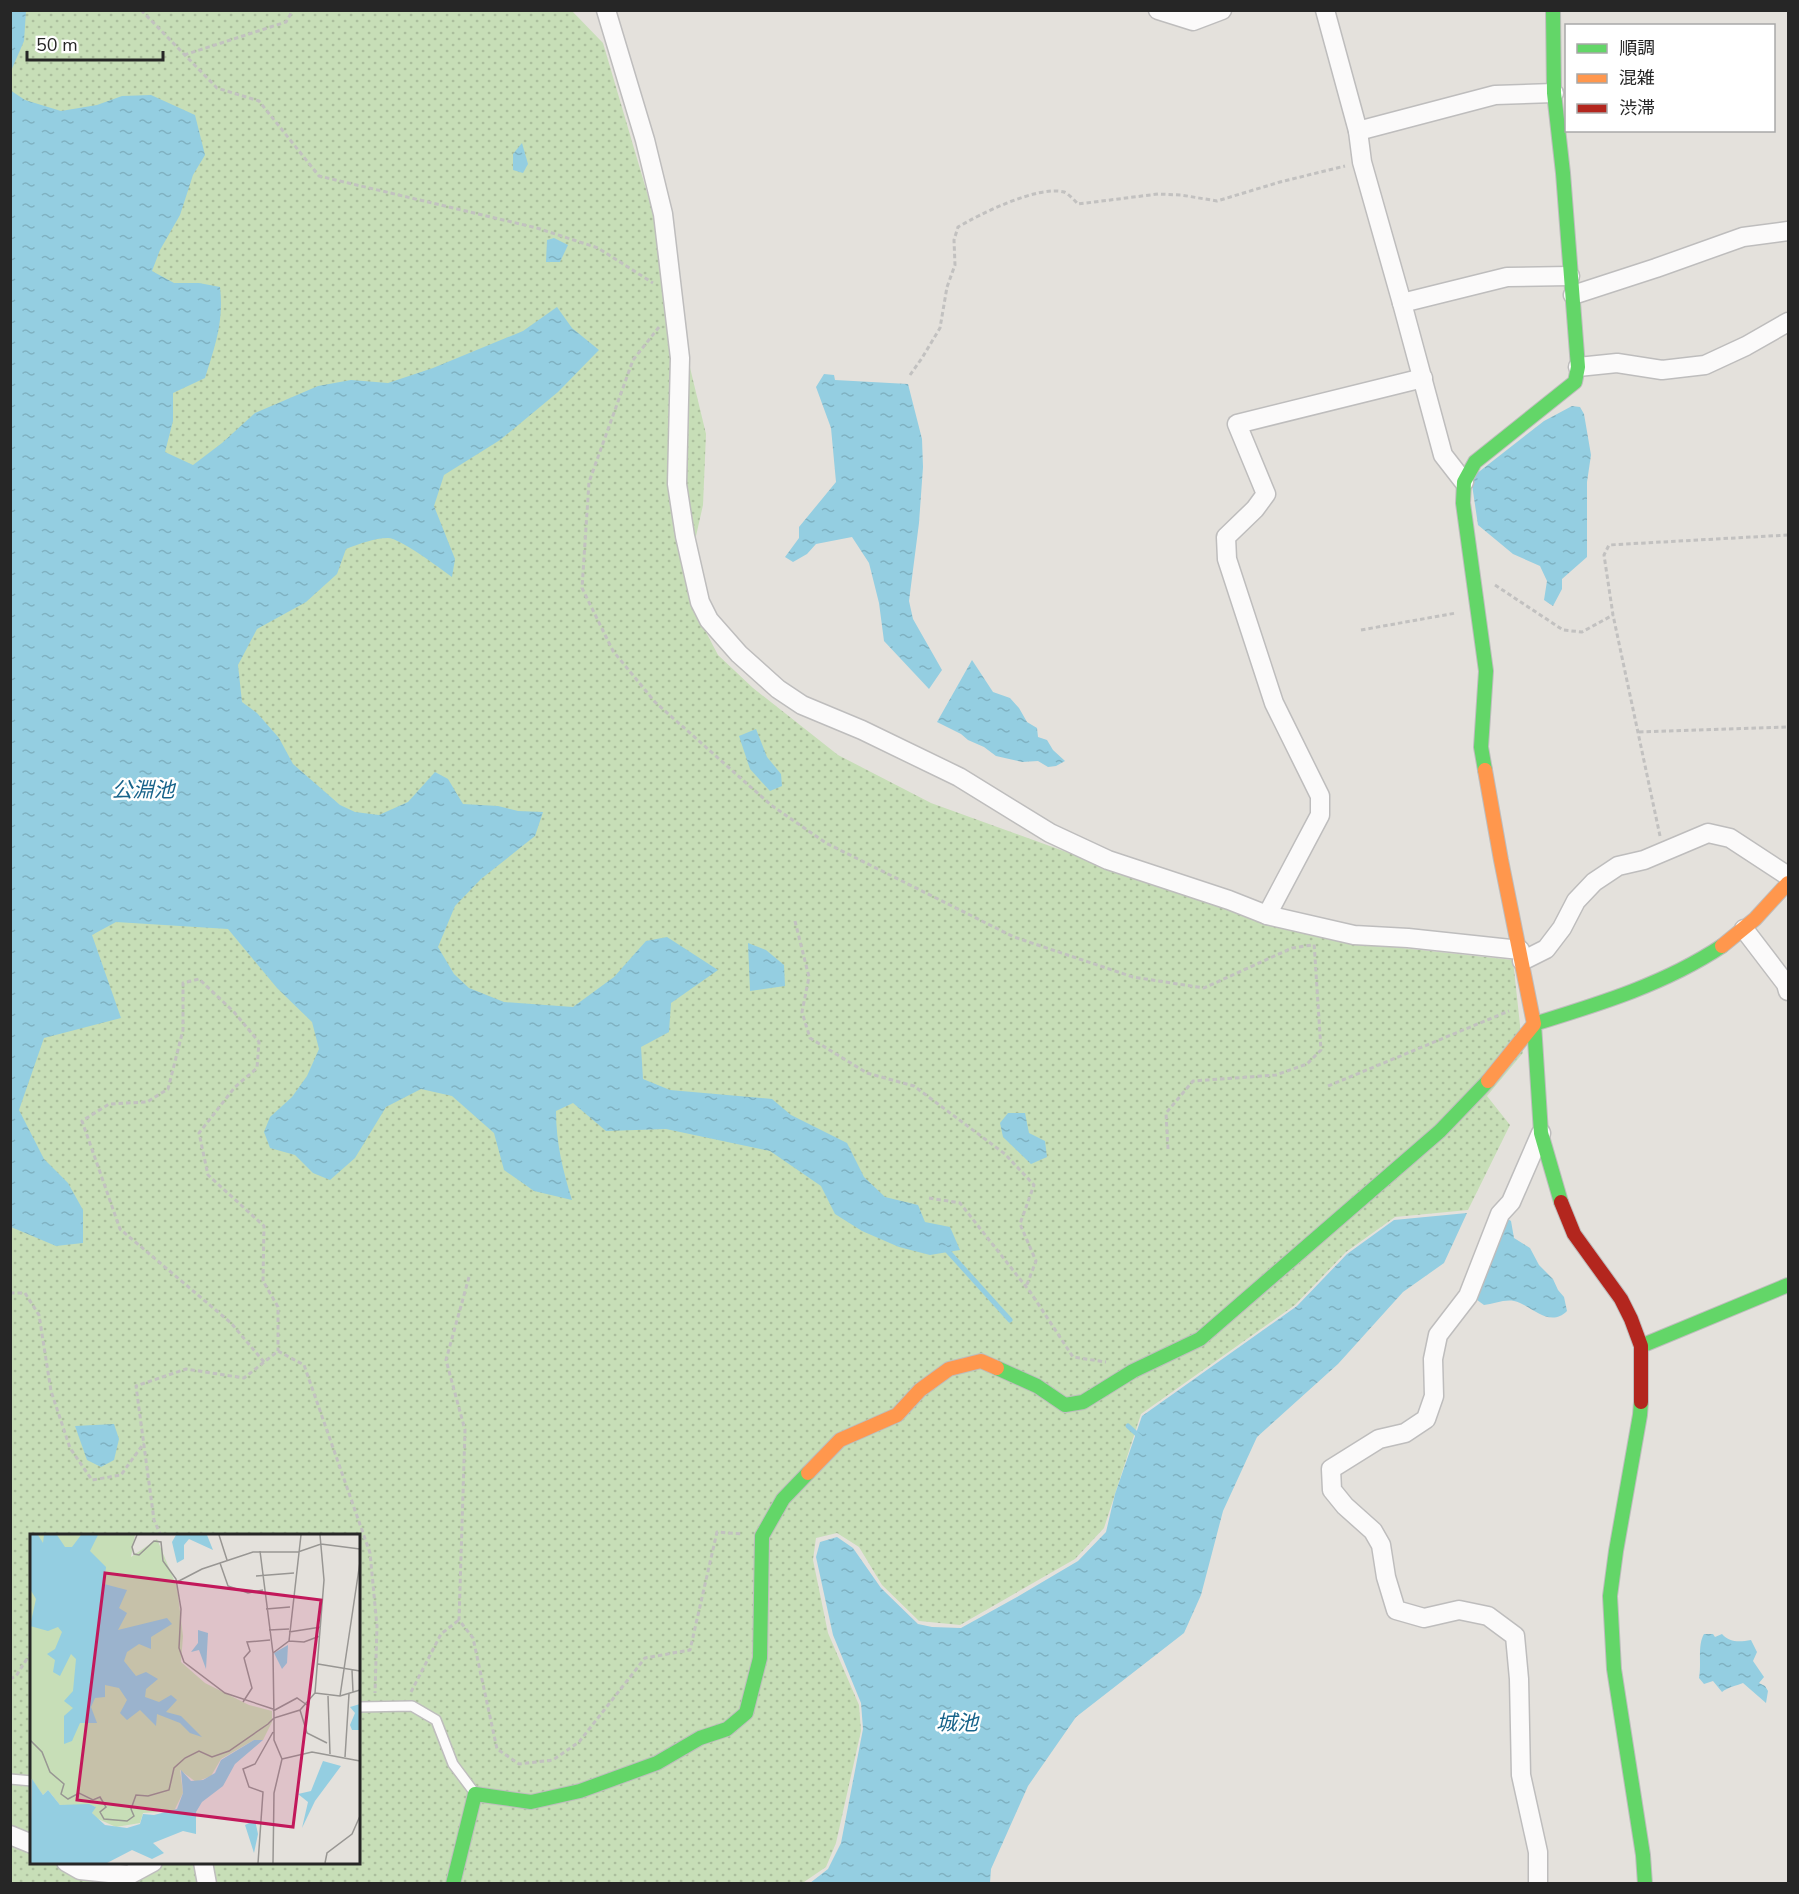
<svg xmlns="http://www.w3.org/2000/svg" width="1799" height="1894" viewBox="0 0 1799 1894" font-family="'Nunito Sans','Noto Sans JP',sans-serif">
	<defs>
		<pattern id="park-dots" width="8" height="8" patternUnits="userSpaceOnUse" patternTransform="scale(1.5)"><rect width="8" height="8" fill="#c7deb7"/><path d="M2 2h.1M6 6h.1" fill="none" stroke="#abbe9d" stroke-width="1.8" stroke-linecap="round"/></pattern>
		<pattern id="water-ripples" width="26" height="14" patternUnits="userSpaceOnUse" patternTransform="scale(1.5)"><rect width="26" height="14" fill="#94cee1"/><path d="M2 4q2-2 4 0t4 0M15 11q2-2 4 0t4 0" fill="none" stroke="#7fb1c1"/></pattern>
	</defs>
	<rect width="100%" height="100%" fill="#e4e1dc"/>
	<path fill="url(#park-dots)" fill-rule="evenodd" d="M11 11H572L603 43 651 206 706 434 703 505 696 536V613L718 655 753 688 838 755 931 803 1213 905 1314 936 1393 947 1513 960 1523 1053 1487 1096 1510 1125 1468 1210 1395 1217 1346 1252 1295 1305 1141 1414 1104 1528 1075 1559 960 1625 919 1621 882 1585 859 1547 837 1533 816 1538 813 1560 828 1633 859 1705 861 1731 836 1843 826 1867 801 1884H11ZM32 1536H358V1862H32Z"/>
	<g fill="url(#water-ripples)">
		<polygon points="11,10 26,11 24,41 11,71"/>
		<path d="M10 90 25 100 61 111 97 105 122 96 151 95 195 115 205 155 193 175 180 215 160 250 152 271 174 283H199L220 287C224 322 215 346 205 378L173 393V421L165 452 193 465 222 443 255 413 318 386 351 380 388 383 433 368 523 331 557 307 572 328 599 350 558 392 500 440 444 475 434 506 455 559 452 577C441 569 400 538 388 538 374 538 359 544 346 549L337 574 306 602 257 629 238 665 242 702 257 713 279 738 293 764 340 805 355 812 379 815 408 802 435 772 448 779 463 804 498 806 518 811 543 812 535 836 481 879 455 906 438 947 454 974 469 988 504 1002 573 1007 614 977 646 941 667 937 718 970 671 1003 669 1032 641 1047 643 1079 670 1090 772 1099 791 1115 847 1143 864 1177 885 1197 918 1205 925 1222 950 1227 960 1250 930 1255 899 1247 862 1231 835 1214 821 1186 770 1151 666 1129 606 1131 573 1103 556 1111C556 1143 563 1171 572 1200L534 1191 504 1170 494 1133 452 1096 421 1089 386 1107 355 1158 330 1180 313 1173 295 1155 270 1148 264 1132 270 1117 292 1097 307 1076 319 1049 312 1022 277 988 228 929 116 922 92 935 121 1018 44 1038 19 1110 44 1159 68 1183 83 1210V1243L56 1246 11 1227Z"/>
		<polygon points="522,143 528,164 523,173 513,170 513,154"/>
		<polygon points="554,238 568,245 560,262 546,262 547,240"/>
		<polygon points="824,374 834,375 835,380 908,384 922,439 923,467 919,523 909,601 913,619 942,670 929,689 884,641 879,603 869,563 852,537 816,544 807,554 793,562 785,557 799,538 799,527 836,482 831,428 816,387"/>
		<polygon points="1572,406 1580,407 1584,414 1591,455 1587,482 1587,557 1562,579 1562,589 1553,606 1544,600 1547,581 1540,566 1513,554 1478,525 1471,478 1544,421"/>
		<polygon points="972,660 993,692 1010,698 1019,708 1027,722 1037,728 1038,737 1047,740 1053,750 1065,761 1056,766 1048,767 1038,761 1022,762 996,756 984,747 968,740 961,734 937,722"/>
		<polygon points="756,729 767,757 781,774 782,786 770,791 750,769 739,736"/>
		<polygon points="748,943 766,950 784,965 785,986 750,991"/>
		<polygon points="1008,1113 1025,1113 1029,1133 1045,1141 1047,1157 1031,1164 1003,1137 1000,1123"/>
		<polygon points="1467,1213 1444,1263 1403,1292 1338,1364 1257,1437 1223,1511 1201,1595 1184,1633 1076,1717 1028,1786 991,1869 990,1883 810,1883 828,1869 841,1843 863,1729 861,1703 833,1635 816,1557 820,1542 837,1537 853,1548 881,1588 918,1624 932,1627 961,1628 1017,1597 1078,1561 1106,1532 1115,1494 1142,1416 1297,1306 1347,1254 1394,1220"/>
		<path d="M1505 1217 1511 1221 1514 1238 1530 1248 1539 1265 1553 1279 1558 1290 1564 1297 1567 1311C1549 1329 1532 1305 1514 1301 1505 1299 1493 1304 1484 1305L1473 1297Z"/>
		<polygon points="114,1424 119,1439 114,1460 101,1467 87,1460 75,1426"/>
		<path d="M1704 1634H1713L1715 1637 1722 1634C1730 1643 1740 1642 1751 1640L1757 1652 1753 1661 1764 1677 1759 1683 1765 1686 1768 1691 1766 1703 1743 1683C1736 1686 1728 1687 1722 1692L1713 1681 1704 1684 1699 1678C1702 1664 1697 1646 1704 1634Z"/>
	</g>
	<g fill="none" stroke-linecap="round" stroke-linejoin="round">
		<g stroke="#94cee1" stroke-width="5">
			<polyline points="945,1248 1010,1320"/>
			<polyline points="1128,1426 1140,1437"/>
		</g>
		<g stroke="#bebdbd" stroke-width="12">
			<g id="lane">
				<polyline points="358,1707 412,1706 436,1720 453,1764 474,1792"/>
				<polyline points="10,1779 32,1781"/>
			</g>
		</g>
		<g stroke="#bebdbd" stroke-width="21">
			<g id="street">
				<polyline points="606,10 645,140 663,214 680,358 677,484 685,536 700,602 709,620 739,654 778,689 802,705 862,730 959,777 1050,833 1108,860 1229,900 1267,915 1354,935 1408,938 1520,950"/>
				<polyline points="1158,10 1193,21 1222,10"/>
				<polyline points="1325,10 1358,131 1362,162 1402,303 1443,455 1464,482"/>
				<polyline points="1358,131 1495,95 1554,93"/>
				<polyline points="1573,295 1656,268 1743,237 1788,231"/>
				<polyline points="1402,303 1507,277 1570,276"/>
				<polyline points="1578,367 1617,363 1662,370 1705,365 1746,346 1788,322"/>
				<polyline points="1267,915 1320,815 1320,796 1274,703 1227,559 1226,537 1255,509 1266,494 1237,424 1423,378"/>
				<polyline points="1744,929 1786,984 1788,991"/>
				<polyline points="1522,961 1546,949 1562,928 1576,901 1594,882 1618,866 1644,860 1708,833 1730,838 1788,876"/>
				<polyline points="10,1835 32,1844"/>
				<polyline points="66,1862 80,1870 129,1875 153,1862"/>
				<polyline points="203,1862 207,1884"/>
				<polyline points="1538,1884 1538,1852 1521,1775 1519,1679 1515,1636 1488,1616 1459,1610 1424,1618 1396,1610 1386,1577 1381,1545 1373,1531 1345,1506 1332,1490 1331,1469 1379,1439 1405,1433 1426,1419 1434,1396 1433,1359 1438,1335 1468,1296 1500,1214 1511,1202 1541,1133"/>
			</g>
		</g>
		<g stroke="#bebdbd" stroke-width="16">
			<g id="fast">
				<polyline points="1485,770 1481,747 1486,671 1463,503 1464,482 1475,462 1575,382 1578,367 1563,173 1554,93 1553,10"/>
				<path d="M1561 1202 1541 1133 1534 1024C1599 1004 1665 984 1722 946"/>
				<polyline points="1641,1346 1788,1285"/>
				<polyline points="997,1368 1037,1386 1065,1405 1083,1402 1133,1371 1200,1339 1440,1131 1488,1081"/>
				<polyline points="1641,1402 1640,1415 1616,1551 1610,1596 1614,1669 1643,1855 1645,1884"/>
				<polyline points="453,1884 475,1794 531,1802 580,1791 657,1763 700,1738 727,1729 746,1713 760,1658 762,1536 783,1499 808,1473"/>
			</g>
		</g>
		<g stroke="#bebdbd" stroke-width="16">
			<g id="slow">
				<polyline points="1485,770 1501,860 1534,1024 1488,1081"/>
				<polyline points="1722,946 1755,919 1788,883"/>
				<polyline points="808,1473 840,1440 897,1415 920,1390 949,1369 981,1361 997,1368"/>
			</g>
		</g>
		<g stroke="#bebdbd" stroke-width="16">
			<polyline id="jam" points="1561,1202 1574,1234 1621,1299 1631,1319 1641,1346 1641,1402"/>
		</g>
		<g stroke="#c2c1c0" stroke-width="3" stroke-dasharray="4.5 3" stroke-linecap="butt">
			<polyline points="141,10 217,88 259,101 319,176 537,228 598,248 653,283"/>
			<polyline points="184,55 286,22 293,10"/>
			<polyline points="659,327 633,360 589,482 582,588 613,651 655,702 771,805 826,843 1014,937 1133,977 1204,988 1292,948 1312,945"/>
			<path d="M910 375 922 358 940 328 947 287 955 265 954 240 958 227C980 214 1038 185 1064 192 1069 194 1074 200 1078 204L1158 194 1181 195 1217 201 1280 182 1345 166"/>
			<polyline points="1495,585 1563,630 1582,632 1613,615"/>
			<polyline points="1361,630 1456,613"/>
			<polyline points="1639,732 1788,727"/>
			<polyline points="1660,836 1613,615 1604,555 1609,545 1788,535"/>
			<polyline points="795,921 809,977 802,1012 810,1038 867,1073 914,1086 1005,1154 1034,1185 1020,1224 1036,1261 1026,1287"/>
			<polyline points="1328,1086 1509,1011"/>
			<polyline points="1168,1149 1166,1113 1193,1081 1276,1075 1307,1064 1321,1050 1314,942"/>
			<polyline points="929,1198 960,1203 1031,1293 1073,1357 1106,1362"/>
			<polyline points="469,1277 446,1360 465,1430 459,1620 473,1638 497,1749 519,1764 553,1760 579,1742 645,1658 690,1650 717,1532 742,1534"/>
			<polyline points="10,1293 25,1293 39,1315 51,1391 70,1448 92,1480 121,1475 144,1443"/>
			<polyline points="264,1362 231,1323 120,1229 82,1121 109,1104 147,1102 168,1089 183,1030 183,983 199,979 234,1012 259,1042 257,1068 235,1087 199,1133 208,1175 264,1226 263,1281 278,1307 278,1351"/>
			<polyline points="161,1536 154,1520 136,1386 186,1369 244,1378 278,1351 304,1365 370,1553 377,1626 375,1693"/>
			<polyline points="10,1679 16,1676 32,1651"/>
			<polyline points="411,1692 441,1634 459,1620"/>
		</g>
		<use href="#lane" stroke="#fbfafa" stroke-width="9"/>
		<use href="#street" stroke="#fbfafa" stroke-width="18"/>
		<use href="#fast" stroke="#63d668" stroke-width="14"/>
		<use href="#slow" stroke="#ff974d" stroke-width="14"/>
		<use href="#jam" stroke="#b3261e" stroke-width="14"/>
	</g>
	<g text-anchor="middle" stroke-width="5" stroke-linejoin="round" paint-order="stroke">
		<g font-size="21" font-style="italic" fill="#17638a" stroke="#fff">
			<text x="143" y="797">公淵池</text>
			<text x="957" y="1730">城池</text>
		</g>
	</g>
	<g transform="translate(30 1534)">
		<rect width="330" height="330" fill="#e4e1dc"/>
		<path d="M0 1H105L101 23 127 5 147 53 153 102 151 128 175 149 219 171 242 177V188L233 206H224L191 225 181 242 166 248 150 236 153 259 144 277 113 279 110 289 86 293 66 284 62 279 65 272 30 271 18 256 13 261 0 243Z" fill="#c7deb7"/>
		<path d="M0 1H8L13 9 14 1H27L35 13H42L51 1H68L60 17 76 33 74 50 97 56 89 74 97 79 88 96 137 84 142 90 121 103V115L109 110 97 118 94 127 106 142 116 138 128 145 116 155 115 163 129 168 141 161 147 166 136 178 151 182 172 203 160 199 150 189 127 180 126 192 110 176 97 186 90 179 97 166 89 154 75 151V163L65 164 61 173 67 189H50L42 207 34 210V182L43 174 34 167 43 157 46 125 41 120 30 142 23 138 25 126 17 120 25 115 32 98 28 93 18 97 0 92 6 65 0 55ZM146 1H177L183 16 159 5 154 11V25L147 29 142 8ZM168 96 178 99 176 135 169 116 161 118 168 109ZM258 111 257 129 252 135 244 119ZM330 170V196H322L320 191 325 179 320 173ZM224 206H233L205 230 193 252 172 268 166 278V300L153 297 123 309 134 319 122 325 102 316 77 329H0L2 245 13 261 18 256 30 271 59 270 66 273 62 279 75 291 97 294 110 290 113 280 124 281 147 275 153 259 151 236 161 247 173 246 185 239 191 226ZM293 227 311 232 285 267 272 294 278 268 268 260 281 257ZM225 286 228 300 224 319 215 291Z" fill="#94cee1"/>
		<path fill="none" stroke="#989693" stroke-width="1.5" d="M107 1 102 13 104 20 109 21 124 7 131 8 133 27 146 45 151 75 149 114 154 128 195 159 243 175M189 1 197 26M230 17 243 119M190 29 198 52 218 59 233 56M226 42 264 39M147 48 172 35 223 18H268L291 10 330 15M236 75 260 73M239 96 259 95M259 98 291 93M259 107 271 1M288 130 330 137M322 136 323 158M285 159 310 162 330 156M298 162 300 220M310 162 330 28M213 168 222 154 214 124 220 117 217 108 240 106M270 176 277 199 297 209M243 177 267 164 277 171M0 206 12 218 20 238 34 250 31 260 38 265 49 259 63 266 70 263 76 273 70 278 74 285 97 287 104 282 101 275 106 261 118 262 139 256 144 234 155 224 169 217 182 223 199 217 238 190 244 184 243 119 259 107 274 108 290 102M315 223 319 160M252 225 282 218 330 227M228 329 233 258 219 253 213 235 225 230 243 198M243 329 244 259 252 225 244 206V184L270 176 285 159 294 46 290 1M295 329 297 319 322 300 330 282"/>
		<path fill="#c2185b" fill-opacity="0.15" stroke="#c2185b" stroke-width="3" d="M75 39 291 66 263 293 47 266Z"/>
		<rect width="330" height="330" fill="none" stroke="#262626" stroke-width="3"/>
	</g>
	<rect width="1799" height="1894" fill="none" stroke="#262626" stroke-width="24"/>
	<rect x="1565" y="24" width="210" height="108" fill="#ffffff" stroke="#a8a8a8" stroke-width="1.5"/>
	<rect x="1577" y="44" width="30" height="9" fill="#63d668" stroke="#a8a8a8" stroke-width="1.5"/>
	<text x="1619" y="54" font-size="18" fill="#262626">順調</text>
	<rect x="1577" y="74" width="30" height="9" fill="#ff974d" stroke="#a8a8a8" stroke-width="1.5"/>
	<text x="1619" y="84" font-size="18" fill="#262626">混雑</text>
	<rect x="1577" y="104" width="30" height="9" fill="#b3261e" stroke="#a8a8a8" stroke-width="1.5"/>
	<text x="1619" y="114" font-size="18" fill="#262626">渋滞</text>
	<path d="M27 51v9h136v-9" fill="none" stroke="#262626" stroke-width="3"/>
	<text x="36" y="51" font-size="18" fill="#262626" stroke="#ffffff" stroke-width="4.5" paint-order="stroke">50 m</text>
</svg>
